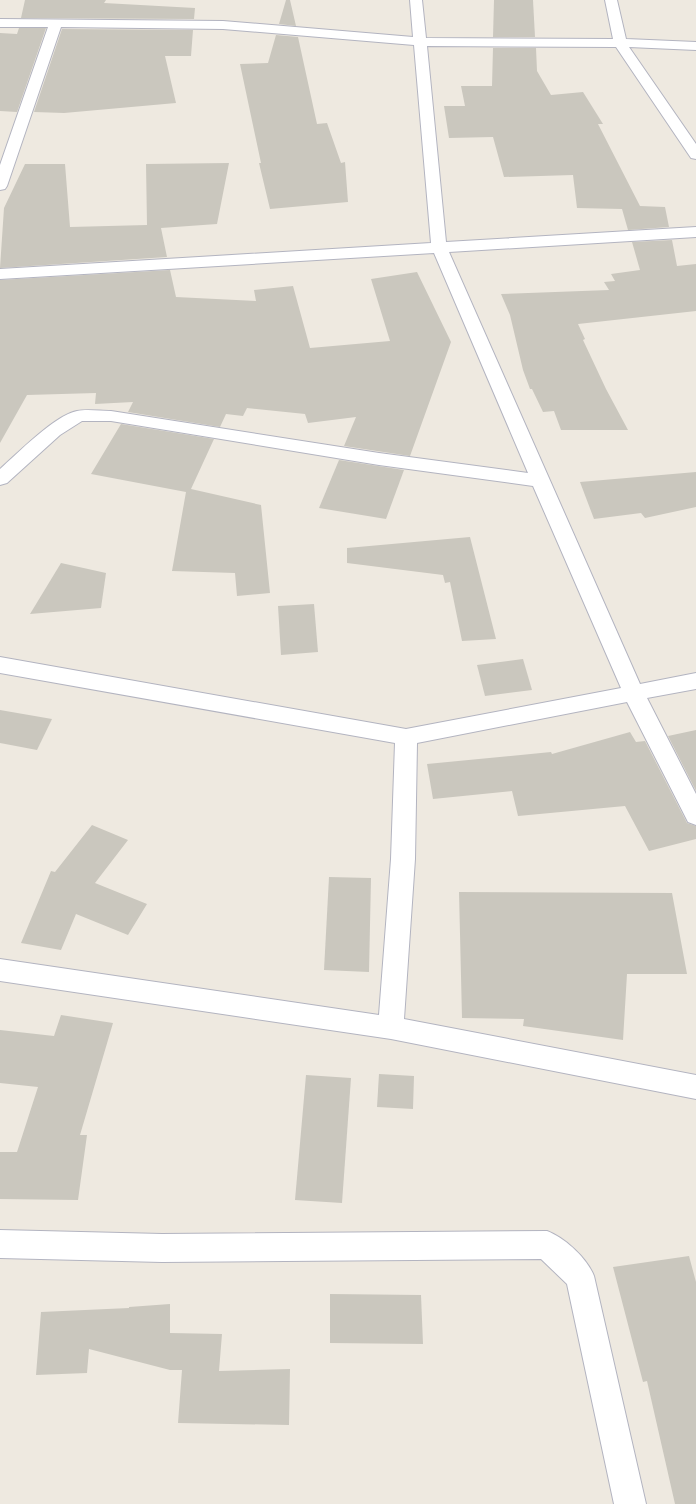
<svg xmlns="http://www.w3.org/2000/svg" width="696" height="1504" viewBox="0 0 696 1504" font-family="'IBM Plex Sans',sans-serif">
	<rect width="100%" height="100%" fill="#eee9e0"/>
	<g fill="#cac7be">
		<polygon points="25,0 106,0 104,3 195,8 194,19 21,18"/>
		<polygon points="286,0 290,0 296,26 279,24"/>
		<polygon points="494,0 533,0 535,37 493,37"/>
		<polygon points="19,28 46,28 17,112 0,111 0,33 17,34"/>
		<polygon points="62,29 193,30 191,56 165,56 176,103 64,113 34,112"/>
		<polygon points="276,35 298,37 317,124 327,123 341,163 345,162 348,202 270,209 259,163 261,163 240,64 268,63"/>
		<polygon points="493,48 536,48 537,71 551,95 583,92 603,124 598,124 640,206 665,207 669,227 628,230 622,209 577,208 573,175 504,177 493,137 449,138 444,106 465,106 461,86 492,86"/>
		<polygon points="229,163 217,224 161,228 167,257 0,268 4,208 25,164 65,164 70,227 147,225 146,164"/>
		<polygon points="672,240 677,266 696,264 696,311 578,324 585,339 583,340 606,389 628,430 561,430 554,411 543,412 532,389 530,389 523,370 510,315 501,294 609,290 604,282 615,281 611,274 640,270 632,242"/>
		<polygon points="170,270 176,297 256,301 254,290 293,286 310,348 390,341 371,279 417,272 451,342 410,456 344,446 356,417 308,423 305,414 247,408 243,416 226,414 220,427 128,412 133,402 95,404 96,393 27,395 0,443 0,280"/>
		<polygon points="121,424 214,439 191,489 261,505 270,593 237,596 235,573 172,571 186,492 91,474"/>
		<polygon points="339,460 404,470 386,519 319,508"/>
		<polygon points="696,472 696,507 645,518 641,513 594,519 580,482"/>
		<polygon points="470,537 496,639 462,641 450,582 445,583 443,575 347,563 347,548"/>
		<polygon points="61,563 106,573 101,608 30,614"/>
		<polygon points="314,604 318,652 281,655 278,606"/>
		<polygon points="523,659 532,690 485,696 477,665"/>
		<polygon points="0,710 52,719 37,750 0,743"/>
		<polygon points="696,730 696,791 668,736"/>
		<polygon points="630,732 636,742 645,741 687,823 696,826 696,839 649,851 625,806 518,816 512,791 433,799 427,764 551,752 552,754"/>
		<polygon points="92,825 128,840 95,883 147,904 128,935 76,914 61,950 21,943 51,871 55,872"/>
		<polygon points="329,877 371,878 369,972 324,970"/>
		<polygon points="459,892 672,893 687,974 627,974 623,1040 523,1026 524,1019 462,1018"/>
		<polygon points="61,1015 113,1023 80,1135 87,1135 78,1200 0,1199 0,1152 17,1152 38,1087 0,1083 0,1030 54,1036"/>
		<polygon points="379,1074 414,1076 413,1109 377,1107"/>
		<polygon points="306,1075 351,1078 342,1203 295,1200"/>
		<polygon points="689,1256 696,1282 696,1504 675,1504 647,1381 643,1382 613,1267"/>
		<polygon points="330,1294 421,1295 423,1344 330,1343"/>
		<polygon points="170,1304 170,1333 222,1334 219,1371 290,1369 289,1425 178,1423 182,1370 170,1370 89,1349 87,1373 36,1375 41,1312 129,1308 129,1307"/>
	</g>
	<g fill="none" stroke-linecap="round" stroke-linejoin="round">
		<g stroke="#b3b4c0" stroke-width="2">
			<g id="minor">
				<path d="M410 0H422L426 38 613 39 605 0H617L626 39 696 42V50L629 47 696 144V159L691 158 616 47 427 46 446 242 696 227V237L449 252 640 684 696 673V689L647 698 696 794V825L688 822 627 702 417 743 415 859 404 1019 696 1075V1099L391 1039 0 981V959L379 1015 391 859 395 743 0 673V657L406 729 621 688 533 486 379 465 111 421H82L60 435 7 483 0 485V469C17 454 55 415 77 411 87 409 100 411 111 411L379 453 528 473 434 253 0 279V269L431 243 414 45 223 29 61 27 7 186 5 189 0 190V165L48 27H0V19L223 21 413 37Z"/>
				<path d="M0 1230 162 1234 547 1231C565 1238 587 1258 594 1276L646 1504H614L567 1284 541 1259 162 1262 0 1258Z"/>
			</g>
		</g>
		<use href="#minor" fill="#fff" fill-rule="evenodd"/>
	</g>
</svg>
